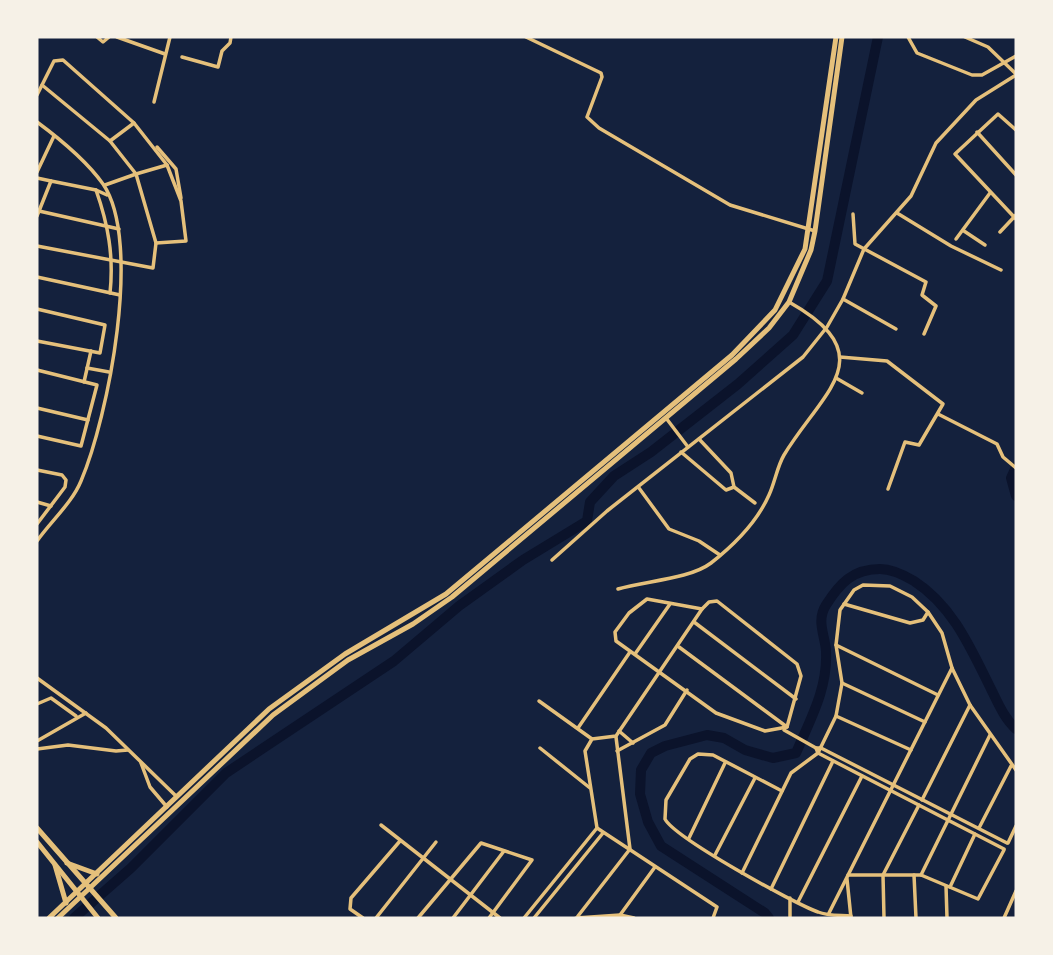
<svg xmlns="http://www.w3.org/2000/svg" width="1053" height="955" viewBox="0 0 1053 955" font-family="Overpass,sans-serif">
	<rect width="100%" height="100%" fill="#14213d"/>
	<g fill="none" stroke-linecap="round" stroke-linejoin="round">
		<g stroke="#0b132b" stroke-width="10">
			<polyline points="1016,467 1011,478 1016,496"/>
			<polyline points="74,918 131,868 226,773 394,661 459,606 523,560 587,521 590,502 614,476 651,452 738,384 793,335 827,281 878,37"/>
			<path d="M769 918 765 913 661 846 648 822 640 794 641 770 651 753 665 746 707 735 724 738 745 750 773 758 796 753C810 720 828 689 826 651 825 635 816 621 826 605 840 583 853 569 880 569 892 569 904 575 914 581 953 606 971 649 991 689 998 703 1004 718 1016 729"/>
		</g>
		<g stroke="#e5c07b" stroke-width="3.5">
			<polyline points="97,37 103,42 109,37"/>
			<polyline points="117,37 165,54"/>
			<polyline points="526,37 601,73 602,77 587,117 599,128 730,205 815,231"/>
			<polyline points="908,37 917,53 972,75 982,75 1016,56"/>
			<polyline points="965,37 988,47 1016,74"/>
			<polyline points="182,57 218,67 222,51 230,43 231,37"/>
			<polyline points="42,85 110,141 136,174 167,165 181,201 186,241 156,243"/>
			<polyline points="37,95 54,61 63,60 134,123 167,165"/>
			<polyline points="154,102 170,37"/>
			<path d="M37 122C60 139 86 160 103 184 143 242 108 418 81 481 72 503 51 521 37 541"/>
			<polyline points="1016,130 998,114 955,154 1016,219"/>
			<polyline points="977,132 1016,175"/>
			<polyline points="110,141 134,123"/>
			<polyline points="157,147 176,169 181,198"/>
			<polyline points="37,172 54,136"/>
			<polyline points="37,178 51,181"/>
			<path d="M96 190C108 224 114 256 110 293"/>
			<polyline points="39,211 119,229"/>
			<polyline points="897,213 951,246 1001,270"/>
			<polyline points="853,214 855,244 926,282 922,295 936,306 924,334"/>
			<polyline points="37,216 51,181 96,190 107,195"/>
			<polyline points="964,231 985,245"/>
			<polyline points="1000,232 1016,215"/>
			<polyline points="956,239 990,193"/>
			<polyline points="37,246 153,268 156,243 136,174 105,185"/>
			<polyline points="37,277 120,295"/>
			<polyline points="843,299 896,329"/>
			<polyline points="37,309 105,325 100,353 37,341"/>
			<polyline points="840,357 887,361 943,404 919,445 905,442 888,489"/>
			<polyline points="87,368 109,372"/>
			<polyline points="37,370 97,385 81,446 37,436"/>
			<polyline points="836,378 862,393"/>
			<polyline points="84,382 91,351"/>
			<polyline points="37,408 88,420"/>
			<polyline points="938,414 997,444 1003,457 1016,468"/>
			<polyline points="666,418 688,447"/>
			<polyline points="699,439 731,473 734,487 755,503"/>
			<polyline points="681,452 726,490 734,487"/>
			<polyline points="37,470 62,475 66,480 65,487 37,524"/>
			<polyline points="639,488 669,529 699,541 720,555"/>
			<polyline points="37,502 51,506"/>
			<polyline points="552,560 607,511 803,357 827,327 843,299 864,249 911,196 936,143 976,100 1016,75"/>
			<path d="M618 589C645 581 690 579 711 563 734 545 757 522 769 495 775 482 777 467 784 455 822 392 885 356 789 302"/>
			<polygon points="647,599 702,609 709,602 717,601 797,664 801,676 787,727 765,731 716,713 616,641 615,632 629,613"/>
			<polyline points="844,604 910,623 923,620 928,612"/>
			<polyline points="702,609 616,736 592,739 585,751 597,828 717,907 713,918"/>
			<polyline points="694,622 796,699"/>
			<polyline points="836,645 938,695"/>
			<polyline points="679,647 787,727"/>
			<polyline points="635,654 670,604"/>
			<polyline points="37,678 106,728 176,796"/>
			<polyline points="842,683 925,722"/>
			<polyline points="539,701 592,739"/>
			<polyline points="37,704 51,698 76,716"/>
			<polyline points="836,716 911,750"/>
			<polyline points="578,728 630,652"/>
			<polyline points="784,730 816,748"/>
			<polyline points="619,731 633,743"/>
			<polyline points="37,741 86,713"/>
			<polyline points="540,748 590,788"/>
			<polyline points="37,749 68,745 116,751 128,750"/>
			<polyline points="617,751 665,725 687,690"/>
			<polyline points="818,753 816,748 821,748 1007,843"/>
			<polyline points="818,753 1004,849"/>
			<polyline points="141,763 150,787 167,807"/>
			<path d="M782 791 713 755 698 754 690 759 666 800 665 819C675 838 793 903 818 912 828 916 840 915 851 916"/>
			<polyline points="922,800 970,705"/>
			<polyline points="381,825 500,918"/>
			<polyline points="979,828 1011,766"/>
			<polyline points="689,838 725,763"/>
			<polyline points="1008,843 1016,826"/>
			<polyline points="715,855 755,778"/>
			<polyline points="742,873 791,773 818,753 836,716 842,683 836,645 840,610 854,590 863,585 890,586 912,597 928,612 942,633 952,668 970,705 1016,770"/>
			<polyline points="848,875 921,875 990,735"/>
			<polyline points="914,875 916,918"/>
			<polyline points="921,875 978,899 1004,850"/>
			<polyline points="847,879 851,918"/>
			<polyline points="946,886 947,918"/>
			<polyline points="950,887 975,834"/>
			<polyline points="771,889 833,761"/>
			<polyline points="790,898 790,918"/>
			<polyline points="798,902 862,776"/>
			<polyline points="829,913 952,668"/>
			<polyline points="620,915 655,867"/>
			<polyline points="578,916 630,849 616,737"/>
			<polyline points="363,918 350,909 351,898 400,841"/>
			<polyline points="376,918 436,842"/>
			<polyline points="418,918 481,843 532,860 489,918"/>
			<polyline points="453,918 504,851"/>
			<polyline points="524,918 597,828"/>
			<polyline points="534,918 603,833"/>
			<polyline points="576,918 620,915 634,918"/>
			<polyline points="884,918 883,875 919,805"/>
			<polyline points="1004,918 1016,891"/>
		</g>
		<g stroke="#e5c07b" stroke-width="5">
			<polyline points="37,828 116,918"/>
			<polyline points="37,842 98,918"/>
		</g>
		<g stroke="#e5c07b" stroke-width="5">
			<polyline points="67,863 97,874"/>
			<polyline points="55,865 66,903"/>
			<polyline points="49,918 269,709 345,654 446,594 732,355 775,310 805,249 836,37"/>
			<polyline points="58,918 273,715 348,660 413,624 452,597 736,359 769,328 789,302 811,250 815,231 842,37"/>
		</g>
	</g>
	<rect width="1053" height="955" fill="none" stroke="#f6f1e7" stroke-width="77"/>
</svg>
